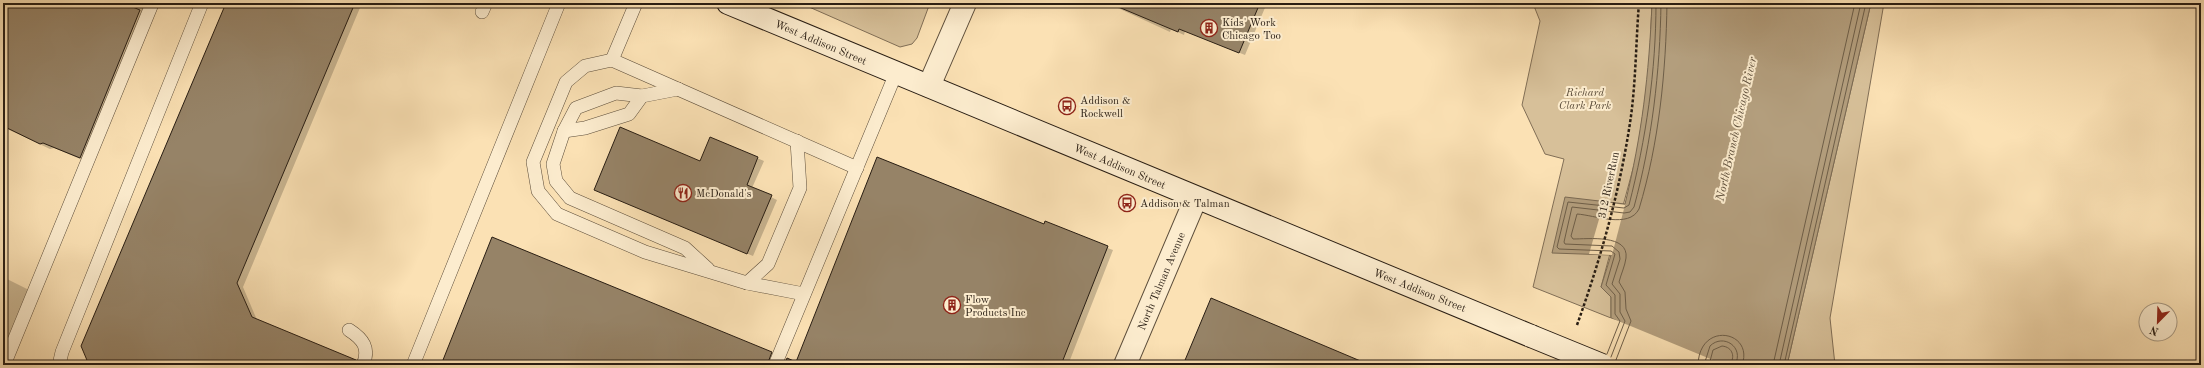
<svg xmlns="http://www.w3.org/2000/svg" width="2204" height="368" viewBox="0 0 2204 368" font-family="'Old Standard TT',serif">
	<rect width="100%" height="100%" fill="#fbe1b4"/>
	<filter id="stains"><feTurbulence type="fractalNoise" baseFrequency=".005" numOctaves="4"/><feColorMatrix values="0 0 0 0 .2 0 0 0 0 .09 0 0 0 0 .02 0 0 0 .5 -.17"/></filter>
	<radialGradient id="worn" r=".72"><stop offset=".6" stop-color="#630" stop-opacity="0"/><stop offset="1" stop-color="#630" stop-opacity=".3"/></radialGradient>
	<g fill="#d7c099" stroke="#806e56">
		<polygon points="800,3 930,3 917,38 912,44 900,47"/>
		<polygon points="1527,3 1652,3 1649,72 1637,154 1601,287 1611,297 1611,318 1533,287 1564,159 1545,154 1522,105 1540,21 1534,6"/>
		<polygon points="1871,3 1884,3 1830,318 1835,365 1787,365"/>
	</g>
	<path fill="#b39e7d" stroke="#7b6a53" d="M1652 3H1871L1787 365H1718L1714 361 1712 365 1611 318V297L1601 287 1611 255 1552 253 1565 197 1625 204C1642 134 1649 75 1652 3Z"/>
	<g fill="#fbe1b4">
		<polygon points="1604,202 1625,205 1612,255 1589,254"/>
		<polygon points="1609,318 1616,320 1725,365 1715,363 1714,365 1596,365 1613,321"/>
	</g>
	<g fill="#0003">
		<polygon points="3,3 155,3 90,163 54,148 50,149 3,127"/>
		<polygon points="227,3 362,3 243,287 257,320 357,363 356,365 91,365"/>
		<polygon points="1107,3 1267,3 1245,55 1185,31 1184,35 1171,29 1170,32"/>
		<polygon points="711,138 764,161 752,188 777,200 753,256 601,193 700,162"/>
		<polygon points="1044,225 1113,250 1068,365 785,365 796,363"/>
		<polygon points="3,277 37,294 3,365"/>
		<polygon points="771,353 777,356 774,365 442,365"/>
	</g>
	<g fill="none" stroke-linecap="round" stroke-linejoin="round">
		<g stroke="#6e5e48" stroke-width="1">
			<path d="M1607 354 1620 321 1615 314V295L1606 285 1615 254 1611 251 1559 249 1557 247 1568 202 1624 208 1629 205C1646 139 1656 71 1656 3"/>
			<path d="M1611 357 1625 321 1620 312V294L1612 284 1620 259 1619 252 1612 246 1565 244 1564 242 1572 207 1624 213 1630 212 1634 207C1652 141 1660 72 1661 3"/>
			<path d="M1614 365 1631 321 1626 309 1625 292 1619 282C1621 274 1625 266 1626 258 1629 234 1588 239 1573 239L1571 236 1577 214C1594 215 1629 229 1639 209 1659 143 1666 72 1667 3"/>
			<path d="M1698 365C1699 320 1755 331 1742 365"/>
			<path d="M1704 365 1710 346C1723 333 1745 347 1735 365"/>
			<path d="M1709 365 1713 350 1722 346C1733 347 1736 358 1729 365"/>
			<polyline points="1773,365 1855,3"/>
			<polyline points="1779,365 1861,3"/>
			<polyline points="1784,365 1866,3"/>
		</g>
	</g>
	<g fill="#968367" stroke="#281d13">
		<polygon points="3,3 123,3 140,10 80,158 43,143 40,144 3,126"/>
		<polygon points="226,3 355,3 237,283 252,317 356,360 355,365 89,365 81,346"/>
		<polygon points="1109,3 1260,3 1239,53 1179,29 1178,32"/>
		<polygon points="620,127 700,161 710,137 758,157 747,185 772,195 747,254 594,190"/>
		<polygon points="877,157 1044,224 1045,221 1108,246 1061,365 784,365 787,358 796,362"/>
		<polygon points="492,237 772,352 767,365 441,365"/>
		<polygon points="1211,298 1370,365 1183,365"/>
	</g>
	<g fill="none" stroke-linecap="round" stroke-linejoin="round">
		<g stroke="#5d4e3b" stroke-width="14">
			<g id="lane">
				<polyline points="482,12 486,3"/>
				<polyline points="612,60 636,3"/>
				<polyline points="678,89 642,96 616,93 576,108 564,131 553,164 556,181 570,198 685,248 708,269"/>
				<polyline points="564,131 585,128 629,114 642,96"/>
				<polyline points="747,283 768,264 800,188 797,141"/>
				<polyline points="804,294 747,283 645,252 557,214 538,191 533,162 566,82 585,66 612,60 857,168"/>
				<path d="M349 330C363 339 370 348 363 365"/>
				<polyline points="4,365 152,4 150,3"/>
				<polyline points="59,365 62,352 202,3"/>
				<polyline points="413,365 559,3"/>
				<polyline points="775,365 896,73"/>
			</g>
		</g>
		<g stroke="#5d4e3b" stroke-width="24">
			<g id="street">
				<polyline points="929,86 965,3"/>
				<polyline points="1125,365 1196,198"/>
			</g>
		</g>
		<g stroke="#281d13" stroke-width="24">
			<polyline id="secondary" points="728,3 1531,336"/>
		</g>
		<path stroke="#281d13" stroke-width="2.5" stroke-dasharray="3 2" stroke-linecap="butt" d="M1577 325C1601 258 1621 187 1631 116 1636 78 1636 40 1639 3"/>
		<use href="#lane" stroke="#fcecce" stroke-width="13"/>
		<use href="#street" stroke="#fcecce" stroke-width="22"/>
		<use href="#secondary" stroke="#fcecce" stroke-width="22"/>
		<g stroke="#281d13" stroke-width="24" stroke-linecap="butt">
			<polyline id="secondary-bridge" points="1531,336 1602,365"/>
		</g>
		<use href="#secondary-bridge" stroke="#fcecce" stroke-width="22"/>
	</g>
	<defs>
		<g id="building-ring" transform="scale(0.9)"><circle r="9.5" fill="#fcecce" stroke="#8f2418" stroke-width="1.5"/><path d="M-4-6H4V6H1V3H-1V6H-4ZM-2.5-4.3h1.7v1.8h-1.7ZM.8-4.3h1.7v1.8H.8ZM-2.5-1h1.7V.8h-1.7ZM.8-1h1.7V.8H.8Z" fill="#8f2418"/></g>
		<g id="bus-ring" transform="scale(0.9)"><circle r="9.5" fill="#fcecce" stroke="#8f2418" stroke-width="1.5"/><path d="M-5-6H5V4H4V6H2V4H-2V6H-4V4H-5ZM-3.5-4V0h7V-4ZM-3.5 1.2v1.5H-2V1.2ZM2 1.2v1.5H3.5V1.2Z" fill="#8f2418"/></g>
		<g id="restaurant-ring" transform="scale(0.9)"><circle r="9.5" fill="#fcecce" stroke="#8f2418" stroke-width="1.5"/><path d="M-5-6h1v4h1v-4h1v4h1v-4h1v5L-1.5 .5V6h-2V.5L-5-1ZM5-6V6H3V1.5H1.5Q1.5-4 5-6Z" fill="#8f2418"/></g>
	</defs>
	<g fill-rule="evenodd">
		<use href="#building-ring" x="1209" y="28"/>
		<use href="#bus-ring" x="1067" y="106"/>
		<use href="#restaurant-ring" x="683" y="193"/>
		<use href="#bus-ring" x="1127" y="203"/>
		<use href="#building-ring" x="952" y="305"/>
	</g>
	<g text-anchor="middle" stroke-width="4" stroke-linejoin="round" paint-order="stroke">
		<g font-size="11" fill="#281d13" stroke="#fcecce" text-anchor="start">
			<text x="1222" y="26">Kids' Work<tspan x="1222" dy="13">Chicago Too</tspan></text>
			<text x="1080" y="104">Addison &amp;<tspan x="1080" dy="13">Rockwell</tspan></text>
			<text x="696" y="197">McDonald's</text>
			<text x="1140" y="207">Addison &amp; Talman</text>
			<text x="965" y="303">Flow<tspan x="965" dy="13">Products Inc</tspan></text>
		</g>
		<g font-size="11" fill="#281d13" stroke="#fcecce">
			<text transform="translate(821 42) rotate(23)" y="4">West Addison Street</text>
			<text transform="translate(1120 166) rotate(23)" y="4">West Addison Street</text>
			<text transform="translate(1608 185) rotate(-78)" y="4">312 RiverRun</text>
			<text transform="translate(1161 281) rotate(-67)" y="4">North Talman Avenue</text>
			<text transform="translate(1420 290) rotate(22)" y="4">West Addison Street</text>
		</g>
		<g font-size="11" font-style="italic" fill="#5d4e3b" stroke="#fcecce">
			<text x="1585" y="96">Richard<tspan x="1585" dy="13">Clark Park</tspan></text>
		</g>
		<g font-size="12" font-style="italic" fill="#60513d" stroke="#fcecce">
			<text transform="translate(1736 129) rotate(-77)" y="4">North Branch Chicago River</text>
		</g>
	</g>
	<rect width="2204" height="368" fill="none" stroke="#fbe1b4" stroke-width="16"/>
	<rect x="4" y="4" width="2196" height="360" fill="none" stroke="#281d13" stroke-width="2"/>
	<rect x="8" y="8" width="2188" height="352" fill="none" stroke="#281d13"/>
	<g transform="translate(2158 322) rotate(203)"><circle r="19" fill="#fcecce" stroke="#a79983"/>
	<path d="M0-3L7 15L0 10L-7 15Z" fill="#8f2418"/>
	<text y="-6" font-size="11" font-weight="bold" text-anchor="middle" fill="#281d13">N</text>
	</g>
	<rect width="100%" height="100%" filter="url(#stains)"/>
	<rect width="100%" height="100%" fill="url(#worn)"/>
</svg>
